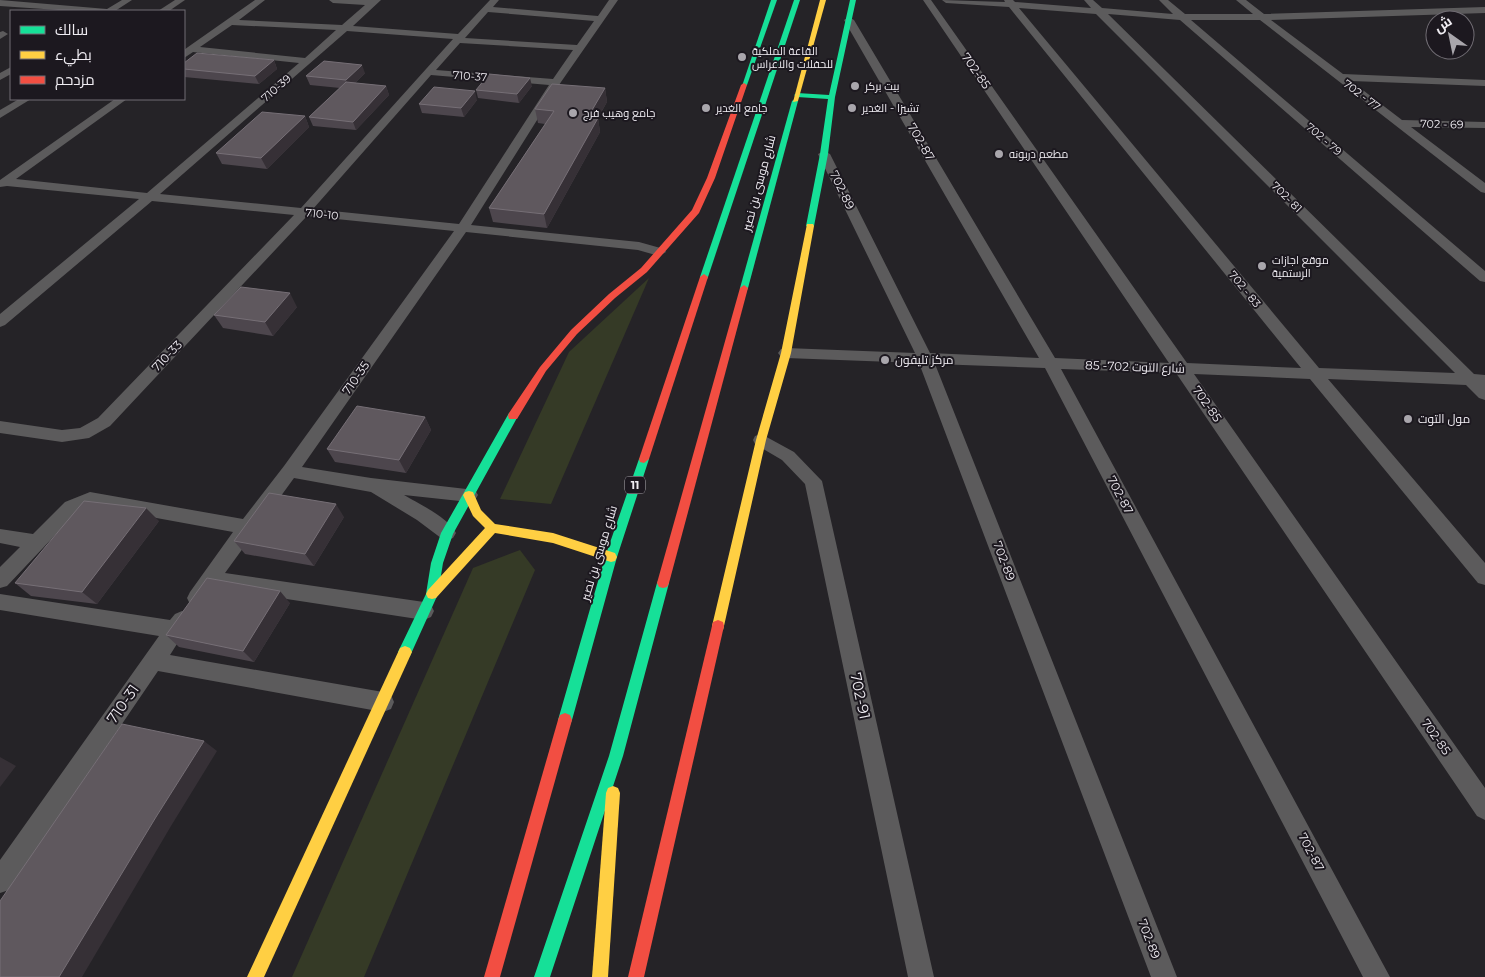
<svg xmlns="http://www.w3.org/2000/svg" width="1485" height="977" viewBox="0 0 1485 977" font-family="Montserrat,Cairo,sans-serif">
	<rect width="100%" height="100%" fill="#252327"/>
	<g fill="#353a26">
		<polygon points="649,278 551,504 500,499 569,352"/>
		<polygon points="520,550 535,570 364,977 292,977 473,568"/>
	</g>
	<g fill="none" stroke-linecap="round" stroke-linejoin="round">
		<g fill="#5c5b5c" fill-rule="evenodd">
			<polygon points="0,0 107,9 122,0 132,0 115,11 73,11 0,6"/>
			<polygon points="175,0 185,0 169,11 158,11"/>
			<path d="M255 0H265L239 20 342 25 365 5 333 3 329 0H381L353 26 458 34 490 0H499L493 7 598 16 609 0H618L561 82 471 225 639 242 664 249 666 252 659 256 638 250 466 232 302 467 371 478 475 490 478 495 475 500 469 502 404 495C419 504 449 518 456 533L453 538 447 540 441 538 417 520 371 492 294 478 225 573 424 602 431 605 434 611 431 617 424 620 215 588C208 598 204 609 190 604L187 598 190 592 233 532 91 506 77 512 7 586 0 588V567L20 547 0 543V529L33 534 65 502 90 492 243 519 284 466 454 231 307 216 110 426 89 438 62 442 0 433V421L62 430 80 428 98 418 294 215 152 201 5 325 0 327V314L139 199 7 186 0 187V180L115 99H127L16 179 147 193 299 63 193 52 184 58V50L188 47ZM488 12 594 21 577 45 465 38ZM232 25 336 30 305 58 200 47ZM347 31 453 39 301 208 160 194ZM460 43 573 50 553 79 436 70ZM431 75 549 85 459 224 313 209Z"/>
			<path d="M923 0H931L1187 363 1301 368 1009 7 946 3 942 0 1005 2 1004 0H1013L1015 2 1091 8 1084 0H1093L1102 8 1173 14 1159 0H1168L1185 14H1253L1236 0H1246L1264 14 1485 7V13L1271 20 1343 74 1485 80V86L1351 81 1402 120 1485 122V128L1411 127 1485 183V193L1481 192 1260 20H1191L1485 271V282L1480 281 1180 20 1108 14 1474 374 1485 375V400L1479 398 1466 385 1328 379 1485 563V585L1478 583 1310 379 1194 374 1485 788V820L1477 816 1176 373 1061 369 1390 977H1363L1045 368 935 364 1177 977H1151L919 363 786 358 781 357 778 353 781 349 786 348 915 353 818 154 824 151 830 154 930 353 1039 358 844 20 849 17 854 20 1055 358 1169 363ZM1019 8 1096 14 1455 373 1319 368Z"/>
			<polygon points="3,31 8,34 0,39 0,32"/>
			<polygon points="11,67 11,74 0,80 0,73"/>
			<polygon points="19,99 31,99 0,118 0,110"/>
			<polygon points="761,434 794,452 822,481 934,977 908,977 805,484 782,460 755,444 753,440 755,436"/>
			<polygon points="0,594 170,620 175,614 182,611 189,614 192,620 170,655 383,692 391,695 394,702 391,709 383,712 158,671 9,890 0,893 0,860 159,636 0,610"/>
		</g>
		<g fill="#16e098" fill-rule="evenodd">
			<polygon points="771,0 777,0 747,85 742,86"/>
			<polygon points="794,0 800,0 708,277 707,279 701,279 700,277"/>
			<polygon points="850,0 856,0 835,97 828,154 814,226 810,228 806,226 820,154 828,99 797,97 794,95 797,93 829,95"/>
			<polygon points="795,99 798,101 748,288 747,290 741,290 740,288 792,101"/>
			<polygon points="513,412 518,416 453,534 443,563 438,594 410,656 405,658 400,656 398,652 426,594 431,563 441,533 509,413"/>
			<polygon points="644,455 649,459 617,557 572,720 570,725 565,727 560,725 558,720 605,557 639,459"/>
			<polygon points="663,578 667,579 669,583 623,756 550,977 534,977 609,756 657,583 659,579"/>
		</g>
		<g fill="#ffcf43" fill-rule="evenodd">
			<polygon points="820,0 826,0 798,101 793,102"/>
			<polygon points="807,224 813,224 814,226 791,353 766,440 724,626 723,630 718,632 713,630 712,626 756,440 781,353"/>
			<polygon points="469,491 473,492 481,510 495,524 553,533 615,553 617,557 615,561 611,562 553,543 495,533 436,598 432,599 428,598 426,594 428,590 485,528 473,516 463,495 465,492"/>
			<polygon points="405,646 410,648 412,652 264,977 247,977 400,648"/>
			<polygon points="613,786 618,788 620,793 608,977 592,977 606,793 608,788"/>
		</g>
		<g fill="#f24e42" fill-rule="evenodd">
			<polygon points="744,83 747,85 715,178 699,213 647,272 615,298 577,334 546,371 517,419 509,419 508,416 509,413 540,367 571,330 609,294 641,268 692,210 707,178 741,85"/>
			<polygon points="704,274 708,277 649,459 644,463 640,462 639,459 700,277"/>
			<polygon points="744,285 748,288 669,583 667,587 663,588 659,587 657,583 740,288"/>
			<polygon points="718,620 723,622 724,626 644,977 628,977 712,626 713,622"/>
			<polygon points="565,713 570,715 572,720 500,977 484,977 558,720 560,715"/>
		</g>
	</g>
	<g fill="#4d464d">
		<polygon points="274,60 277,69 259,84 184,77 184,63"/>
		<polygon points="365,73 355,83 386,86 389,95 356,130 313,126 309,117 340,88 310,85 306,76"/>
		<polygon points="532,86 519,103 478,98 476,90"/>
		<polygon points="605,88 607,102 598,118 600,132 547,228 493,222 489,208 545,124 538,123 535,109"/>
		<polygon points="477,100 464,117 422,113 419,104"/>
		<polygon points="305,116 309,127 267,169 222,164 216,153"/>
		<polygon points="297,307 273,336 223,328 214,315"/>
		<polygon points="425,417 431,430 406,473 335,462 327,449"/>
		<polygon points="344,517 314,566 245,554 234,541"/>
		<polygon points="159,521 97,604 31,596 15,583"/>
		<polygon points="290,603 254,662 179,647 166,635"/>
	</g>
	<g fill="#363036">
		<polygon points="274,60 277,69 259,84 255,76"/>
		<polygon points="362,65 365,73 349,89 346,80"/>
		<polygon points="530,78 532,86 519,103 517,94"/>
		<polygon points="386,86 389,95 356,130 353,122"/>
		<polygon points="605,88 607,102 590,131 588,117"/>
		<polygon points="475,91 477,100 464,117 461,108"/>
		<polygon points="305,116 309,127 267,169 261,158"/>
		<polygon points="598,118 600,132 547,228 544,214"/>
		<polygon points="290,293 297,307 273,336 265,322"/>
		<polygon points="425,417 431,430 406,473 399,460"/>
		<polygon points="336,504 344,517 314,566 305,554"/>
		<polygon points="146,508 159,521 97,604 82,592"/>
		<polygon points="280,591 290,603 254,662 243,651"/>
		<polygon points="204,741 217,751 171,826 82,977 59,977 156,817"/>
		<polygon points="0,757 16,766 0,787"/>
	</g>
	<g fill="#5f585e" stroke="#766f76">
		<polygon points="197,53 274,60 255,76 184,69 184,63"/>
		<polygon points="324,61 362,65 346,80 306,76"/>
		<polygon points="489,74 530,78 517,94 476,90"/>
		<polygon points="346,82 386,86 353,122 309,117"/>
		<polygon points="552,84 605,88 588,117 598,118 544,214 489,208 554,111 535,109"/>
		<polygon points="434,87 475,91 461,108 419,104"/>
		<polygon points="262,112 305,116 261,158 216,153"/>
		<polygon points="241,287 290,293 265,322 214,315"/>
		<polygon points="357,406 425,417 399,460 327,449"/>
		<polygon points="269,493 336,504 305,554 234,541"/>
		<polygon points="84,501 146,508 82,592 15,583"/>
		<polygon points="207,578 280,591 243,651 166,635"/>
		<polygon points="122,724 204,741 156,817 59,977 0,977 0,901"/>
	</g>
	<g fill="#a9a6ac" stroke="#1c181f" stroke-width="2">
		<circle cx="742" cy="57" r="5"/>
		<circle cx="855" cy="86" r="5"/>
		<circle cx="706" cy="108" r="5"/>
		<circle cx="852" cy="108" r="5"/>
		<circle cx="573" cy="113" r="5"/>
		<circle cx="999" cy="154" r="5"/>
		<circle cx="1262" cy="266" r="5"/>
		<circle cx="885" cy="360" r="5"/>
		<circle cx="1408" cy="419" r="5"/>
	</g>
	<g text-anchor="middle" stroke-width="4" stroke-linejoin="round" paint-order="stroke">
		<g font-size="11" fill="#f0edf3" stroke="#1c181f" text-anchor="start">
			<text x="752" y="55">القاعة الملكية<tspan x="752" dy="13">للحفلات والاعراس</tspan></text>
			<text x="865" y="90">بيت بركر</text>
			<text x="716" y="112">جامع الغدير</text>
			<text x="862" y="112">تشيزا - الغدير</text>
			<text x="583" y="117">جامع وهيب فرج</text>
			<text x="1009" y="158">مطعم دربونه</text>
			<text x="1272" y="264">موقع اجازات<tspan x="1272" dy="13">الرستمية</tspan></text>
		</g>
		<g font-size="11" fill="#f0edf3" stroke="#1c181f">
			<text transform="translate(470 76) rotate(4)" y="4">710-37</text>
			<text transform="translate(276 88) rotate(-41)" y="4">710-39</text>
			<text transform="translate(1362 95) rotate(37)" y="4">702 - 77</text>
			<text transform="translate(1442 124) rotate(1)" y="4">702 - 69</text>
			<text transform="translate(1324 139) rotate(41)" y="4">702 - 79</text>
			<text transform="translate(1287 197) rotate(45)" y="4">702- 81</text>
			<text transform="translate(322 214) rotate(6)" y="4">710-10</text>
			<text transform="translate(1245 289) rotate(51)" y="4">702 - 83</text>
		</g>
		<rect fill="#1c181f" stroke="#b0adb3" stroke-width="1" x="625" y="476.5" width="20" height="17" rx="4"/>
		<g font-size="11" font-weight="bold" fill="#f0edf3">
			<text x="635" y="489">11</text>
		</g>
		<g font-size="12" fill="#f0edf3" stroke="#1c181f">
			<text transform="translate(976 71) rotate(55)" y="4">702-85</text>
			<text transform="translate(921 142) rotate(60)" y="4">702-87</text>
			<text transform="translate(759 183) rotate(-75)" y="4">شارع موسى بن نصير</text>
			<text transform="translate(842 190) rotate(64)" y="4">702-89</text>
			<text transform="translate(167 356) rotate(-46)" y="4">710-33</text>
			<text transform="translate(1135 367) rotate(2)" y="4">شارع التوت 702- 85</text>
			<text transform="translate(356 378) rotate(-55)" y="4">710-35</text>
			<text transform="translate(1207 404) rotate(55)" y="4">702-85</text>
			<text transform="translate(1120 495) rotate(62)" y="4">702-87</text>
			<text transform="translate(599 553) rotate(-73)" y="4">شارع موسى بن نصير</text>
			<text transform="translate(1004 561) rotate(69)" y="4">702-89</text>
			<text transform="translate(1436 737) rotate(55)" y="4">702-85</text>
			<text transform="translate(1311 852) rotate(62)" y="4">702-87</text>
			<text transform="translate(1149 939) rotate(69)" y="4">702-89</text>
		</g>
		<g font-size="12" fill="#f0edf3" stroke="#1c181f" text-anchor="start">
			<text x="895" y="364">مركز تليفون</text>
			<text x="1418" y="423">مول التوت</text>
		</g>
		<g font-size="15" fill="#f0edf3" stroke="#1c181f">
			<text transform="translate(860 696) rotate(78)" y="5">702-91</text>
			<text transform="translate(123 704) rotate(-55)" y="5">710-31</text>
		</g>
	</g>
	<rect x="10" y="10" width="175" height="90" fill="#1c181f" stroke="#716d74"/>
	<rect x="20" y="26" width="25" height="8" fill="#16e098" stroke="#716d74"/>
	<text x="55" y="35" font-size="15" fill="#f0edf3">سالك</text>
	<rect x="20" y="51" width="25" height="8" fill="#ffcf43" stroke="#716d74"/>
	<text x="55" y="60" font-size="15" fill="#f0edf3">بطيء</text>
	<rect x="20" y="76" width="25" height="8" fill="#f24e42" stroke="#716d74"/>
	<text x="55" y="85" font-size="15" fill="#f0edf3">مزدحم</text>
	<g transform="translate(1450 35) rotate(327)"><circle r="24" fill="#1c181f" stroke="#716d74"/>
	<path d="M0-4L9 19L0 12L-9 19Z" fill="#a9a6ac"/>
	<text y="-8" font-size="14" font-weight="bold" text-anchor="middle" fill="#f0edf3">ش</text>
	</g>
</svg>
